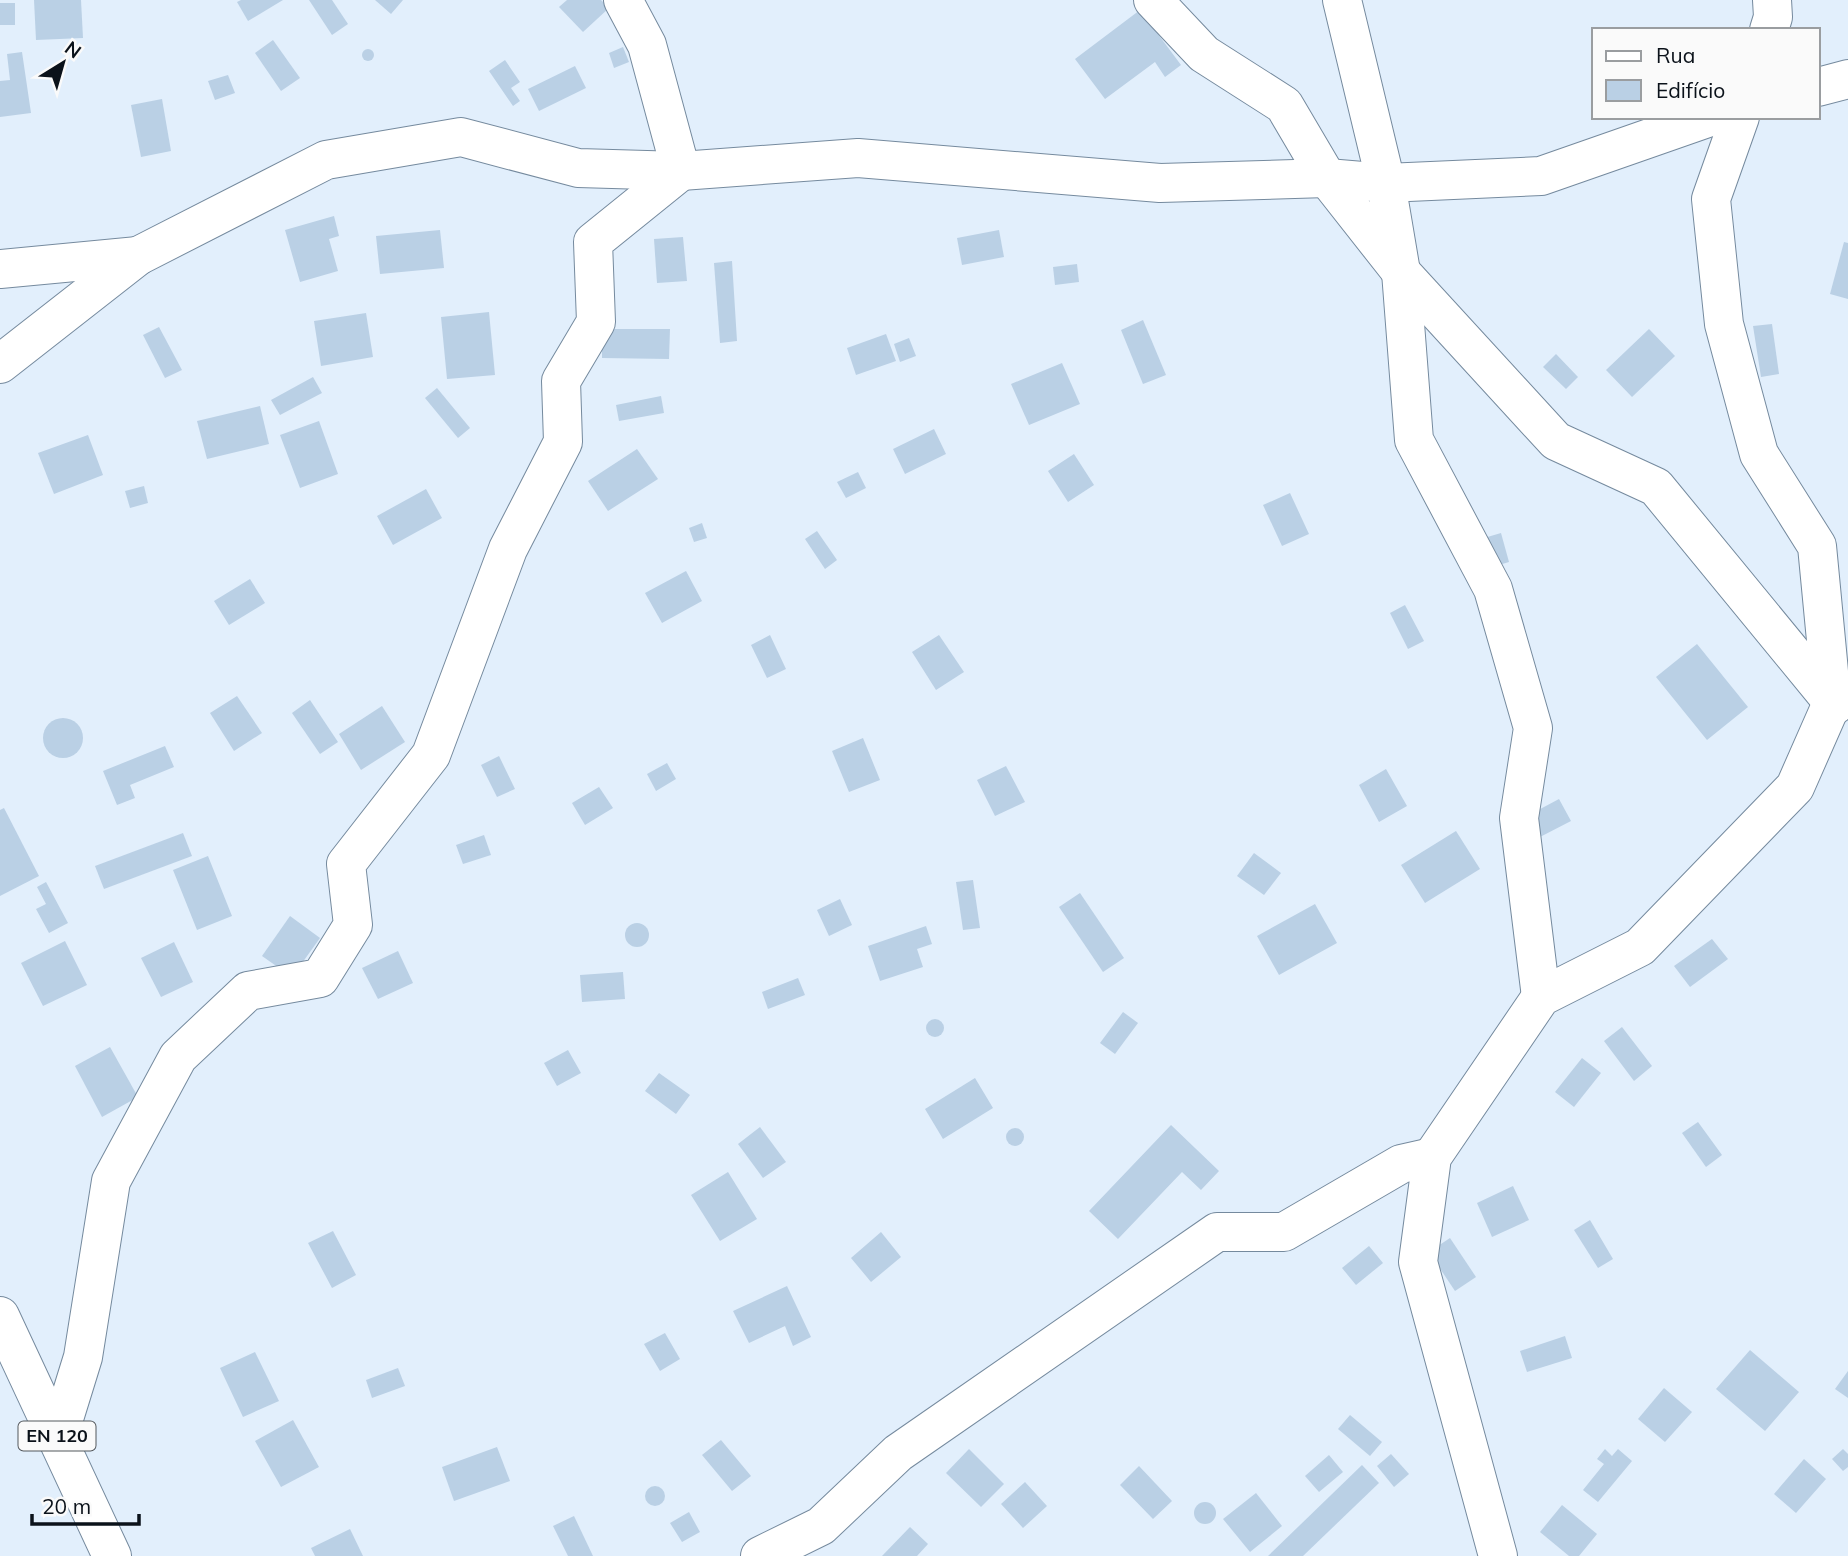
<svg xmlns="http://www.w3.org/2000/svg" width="1848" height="1556" viewBox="0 0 1848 1556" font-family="Mulish,sans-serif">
	<rect width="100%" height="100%" fill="#e2effc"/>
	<g fill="#bad0e5">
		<polygon points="34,0 81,0 83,38 36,40"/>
		<polygon points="241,0 283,0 248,21 237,2"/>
		<polygon points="309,0 332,0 348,24 332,35"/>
		<polygon points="375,0 403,0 391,14"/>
		<polygon points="567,0 601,0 609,8 583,32 559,7"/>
		<rect x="0" y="3" width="15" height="22"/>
		<polygon points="1140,10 1181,65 1165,77 1155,62 1105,99 1075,59"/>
		<polygon points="273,40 300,78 281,91 255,53"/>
		<polygon points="623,47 629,62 614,68 609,53"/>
		<circle cx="368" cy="55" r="6"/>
		<polygon points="22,52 31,113 0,117 0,81 10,80 7,54"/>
		<polygon points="505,60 520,82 511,88 520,101 513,106 489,71"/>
		<polygon points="575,66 586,88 539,111 528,89"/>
		<polygon points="228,75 235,93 215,100 208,81"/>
		<polygon points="162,99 171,151 141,157 131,105"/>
		<polygon points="334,216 339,236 329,239 338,271 300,282 285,230"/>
		<polygon points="440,230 444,268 380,274 376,236"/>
		<polygon points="999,230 1004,257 962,265 957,238"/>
		<polygon points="683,237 687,281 657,283 654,239"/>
		<polygon points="1844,242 1848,243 1848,299 1830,294"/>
		<polygon points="732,261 737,341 720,343 714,263"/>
		<polygon points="1077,264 1079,282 1055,285 1053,267"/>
		<polygon points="489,312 495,375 447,379 441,317"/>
		<polygon points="366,313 373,357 321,366 314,321"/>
		<polygon points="1143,320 1166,375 1143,384 1121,330"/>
		<polygon points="1772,324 1779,374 1761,377 1753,326"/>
		<polygon points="159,327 182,370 165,378 143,335"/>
		<polygon points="602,329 670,329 669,359 602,358"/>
		<polygon points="1649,329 1675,356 1632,397 1606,370"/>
		<polygon points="886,334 896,361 856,375 847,348"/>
		<polygon points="909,338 916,356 900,362 894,344"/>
		<polygon points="1556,354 1578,377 1566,389 1543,367"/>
		<polygon points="1062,363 1080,404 1029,425 1011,384"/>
		<polygon points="313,377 322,393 280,415 271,400"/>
		<polygon points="437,388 470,428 458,438 425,398"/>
		<polygon points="661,396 664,413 619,421 616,405"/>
		<polygon points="260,406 269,444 207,459 197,421"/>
		<polygon points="319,421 338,474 300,488 280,435"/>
		<polygon points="934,429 946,454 905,474 893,449"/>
		<polygon points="88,435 103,475 54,494 38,453"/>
		<polygon points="637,449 658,479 608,511 588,481"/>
		<polygon points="1074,454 1094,485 1068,502 1048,471"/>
		<polygon points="858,472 866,488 846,498 837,482"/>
		<polygon points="144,486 148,503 130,508 125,491"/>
		<polygon points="426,489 442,518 393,545 377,516"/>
		<polygon points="1290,493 1309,534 1282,546 1263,505"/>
		<polygon points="702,523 707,538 694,542 689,528"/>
		<polygon points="817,531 837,560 825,569 805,539"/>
		<polygon points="1501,533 1509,562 1492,567 1484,538"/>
		<polygon points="686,571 702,601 662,623 645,593"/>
		<polygon points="250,579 265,603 229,625 214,601"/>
		<polygon points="1405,605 1424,641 1408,649 1390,613"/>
		<polygon points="770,635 786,669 767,678 751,645"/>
		<polygon points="939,635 964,672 936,690 912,652"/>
		<polygon points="1697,644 1748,707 1707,740 1656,677"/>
		<polygon points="237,696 262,733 234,751 210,713"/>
		<polygon points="310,700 338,742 320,754 292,713"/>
		<polygon points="382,706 405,742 361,770 339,734"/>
		<circle cx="63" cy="738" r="20"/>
		<polygon points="863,738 880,780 849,792 832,751"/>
		<polygon points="165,746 174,767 130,785 135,798 117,805 103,771"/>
		<polygon points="499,756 515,789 497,797 481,765"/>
		<polygon points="667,763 676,779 656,791 647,774"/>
		<polygon points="1006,766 1025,802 995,816 977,780"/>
		<polygon points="1386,769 1407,806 1379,822 1359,785"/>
		<polygon points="599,787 613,808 585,825 572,803"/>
		<polygon points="1559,799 1571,821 1540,837 1529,815"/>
		<polygon points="4,808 39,876 0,896 0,810"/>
		<polygon points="1456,831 1480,869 1425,903 1401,865"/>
		<polygon points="183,833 192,856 104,889 95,866"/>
		<polygon points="484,835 491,855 463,864 456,845"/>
		<polygon points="1254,853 1281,873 1264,895 1237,876"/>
		<polygon points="208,856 232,916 197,930 173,870"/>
		<polygon points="973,880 980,928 963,930 956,882"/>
		<polygon points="46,882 68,923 49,933 36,909 46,904 37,887"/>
		<polygon points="1080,893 1124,958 1103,972 1059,907"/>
		<polygon points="840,899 852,925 829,936 817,910"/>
		<polygon points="1315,904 1337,943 1279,975 1257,936"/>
		<polygon points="290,916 320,938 292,977 262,956"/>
		<circle cx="637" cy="935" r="12"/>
		<polygon points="926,926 932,944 917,949 923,967 880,981 868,946"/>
		<polygon points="1712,939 1728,959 1690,987 1674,966"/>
		<polygon points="65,941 87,985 43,1006 21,963"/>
		<polygon points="174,942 193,982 161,997 141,958"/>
		<polygon points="398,951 413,983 378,999 362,968"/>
		<polygon points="623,972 625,999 582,1002 580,975"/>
		<polygon points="798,978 805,995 768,1009 762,992"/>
		<polygon points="1123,1012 1138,1023 1115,1054 1100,1043"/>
		<circle cx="935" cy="1028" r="9"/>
		<polygon points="1622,1027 1652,1066 1634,1081 1604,1041"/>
		<polygon points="110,1047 138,1097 102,1117 75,1066"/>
		<polygon points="568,1050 581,1073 557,1086 544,1063"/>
		<polygon points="1582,1058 1601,1073 1574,1107 1555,1092"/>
		<polygon points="659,1073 690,1095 676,1114 645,1091"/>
		<polygon points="975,1078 993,1108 943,1139 925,1109"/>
		<polygon points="1698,1122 1722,1155 1706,1167 1682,1133"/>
		<polygon points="1171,1125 1219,1171 1201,1190 1182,1172 1118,1239 1089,1211"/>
		<polygon points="760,1127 786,1162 763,1178 738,1144"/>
		<circle cx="1015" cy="1137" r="9"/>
		<polygon points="728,1172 757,1219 720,1241 691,1195"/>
		<polygon points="1513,1186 1529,1220 1492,1237 1477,1203"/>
		<polygon points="1590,1220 1613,1259 1598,1268 1574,1230"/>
		<polygon points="333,1231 356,1275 332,1288 308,1243"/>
		<polygon points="881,1232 901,1257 871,1282 851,1258"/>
		<polygon points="1450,1238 1476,1277 1455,1291 1429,1252"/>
		<polygon points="1369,1246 1383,1263 1356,1285 1342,1268"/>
		<polygon points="787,1286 811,1337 793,1346 785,1326 749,1343 733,1311"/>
		<polygon points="665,1333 680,1359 660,1371 644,1344"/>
		<polygon points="1565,1336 1572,1358 1527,1372 1520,1351"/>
		<polygon points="1750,1350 1799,1392 1765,1431 1716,1389"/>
		<polygon points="255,1352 279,1401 243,1417 220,1368"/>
		<polygon points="398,1368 405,1386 372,1398 366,1380"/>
		<polygon points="1848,1371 1848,1398 1835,1389"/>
		<polygon points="1664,1388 1692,1412 1665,1442 1638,1419"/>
		<polygon points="1350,1415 1382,1442 1370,1456 1338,1429"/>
		<polygon points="293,1420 319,1467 281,1487 255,1441"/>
		<polygon points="721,1440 751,1476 732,1491 702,1455"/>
		<polygon points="497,1447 510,1481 454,1501 442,1467"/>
		<polygon points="969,1449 1004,1484 981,1507 946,1473"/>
		<polygon points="1605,1449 1612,1456 1618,1449 1632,1461 1598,1502 1583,1490 1604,1464 1597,1459"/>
		<polygon points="1843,1449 1848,1454 1848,1467 1843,1471 1832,1459"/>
		<polygon points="1391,1454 1409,1474 1394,1487 1377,1466"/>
		<polygon points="1329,1455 1343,1472 1319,1492 1305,1476"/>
		<polygon points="1804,1459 1826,1479 1796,1513 1774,1494"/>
		<polygon points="1362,1465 1379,1483 1303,1556 1268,1556"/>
		<polygon points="1139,1466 1172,1501 1153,1519 1120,1485"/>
		<polygon points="1025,1482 1047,1506 1023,1528 1001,1504"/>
		<circle cx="655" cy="1496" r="10"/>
		<polygon points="1256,1493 1282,1526 1250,1552 1223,1519"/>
		<circle cx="1205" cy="1513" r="11"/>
		<polygon points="1562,1505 1597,1534 1579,1556 1569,1556 1540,1532"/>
		<polygon points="689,1512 700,1532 682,1542 670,1523"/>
		<polygon points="574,1516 593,1556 568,1556 553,1526"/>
		<polygon points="910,1527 928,1544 917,1556 882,1556"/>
		<polygon points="350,1529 363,1556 315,1556 311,1548"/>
	</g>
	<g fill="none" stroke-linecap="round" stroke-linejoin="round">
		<g stroke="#758a9e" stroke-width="40">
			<g id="minor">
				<polyline points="1153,0 1204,54 1284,105 1327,178 1401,272 1556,441 1656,487 1835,705"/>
				<polyline points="1342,0 1386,183 1401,272 1414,440 1493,589 1533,728 1519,818 1541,997"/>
				<polyline points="1769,30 1773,17 1772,0"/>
				<polyline points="1818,87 1848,79"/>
				<polyline points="0,269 138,256"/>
				<polyline points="0,364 138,256 326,160 461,137 578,168 681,171 858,158 1160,183 1327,178 1386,183 1541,176 1710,117"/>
				<polyline points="58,1438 83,1357 111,1181 178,1057 248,991 320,978 353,925 346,864 431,755 508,549 563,442 561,381 596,322 593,242 681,171 647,45 623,0"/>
				<polyline points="760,1556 821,1526 898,1453 1217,1232 1284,1232 1401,1164 1432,1157"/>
				<polyline points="1498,1556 1418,1262 1432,1157 1541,997 1640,947 1795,787 1832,703 1817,546 1759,454 1724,324 1711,199 1740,117"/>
			</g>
		</g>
		<g stroke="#758a9e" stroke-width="40">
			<polyline id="major" points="0,1316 112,1556"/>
		</g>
		<use href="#minor" stroke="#fff" stroke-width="38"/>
		<use href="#major" stroke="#fff" stroke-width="38"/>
	</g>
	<g text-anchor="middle" stroke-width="5" stroke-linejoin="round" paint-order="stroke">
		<rect fill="#fafafa" stroke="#53585d" stroke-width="2" x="18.5" y="1421.5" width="77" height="29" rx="5"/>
		<g font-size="18" font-weight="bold" fill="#0b121a">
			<text x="57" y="1442">EN 120</text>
		</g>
	</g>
	<rect x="1592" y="28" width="228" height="91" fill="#fafafa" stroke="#9a9da0" stroke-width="2"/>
	<rect x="1606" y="51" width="35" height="10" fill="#ffffff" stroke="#9a9da0" stroke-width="2"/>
	<text x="1656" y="63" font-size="21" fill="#0b121a">Rua</text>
	<rect x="1606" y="80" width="35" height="21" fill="#bad0e5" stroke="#9a9da0" stroke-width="2"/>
	<text x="1656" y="98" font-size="21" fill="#0b121a">Edifício</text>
	<g transform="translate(63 63) rotate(37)" stroke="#fafafa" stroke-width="5" paint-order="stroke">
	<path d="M0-5L12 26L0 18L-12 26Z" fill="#0b121a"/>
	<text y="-10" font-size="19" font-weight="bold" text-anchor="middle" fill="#0b121a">N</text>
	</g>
	<path d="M32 1514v10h107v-10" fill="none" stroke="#0b121a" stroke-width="3.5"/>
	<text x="42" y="1514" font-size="21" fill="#0b121a" stroke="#fafafa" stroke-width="5" paint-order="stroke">20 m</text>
</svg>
